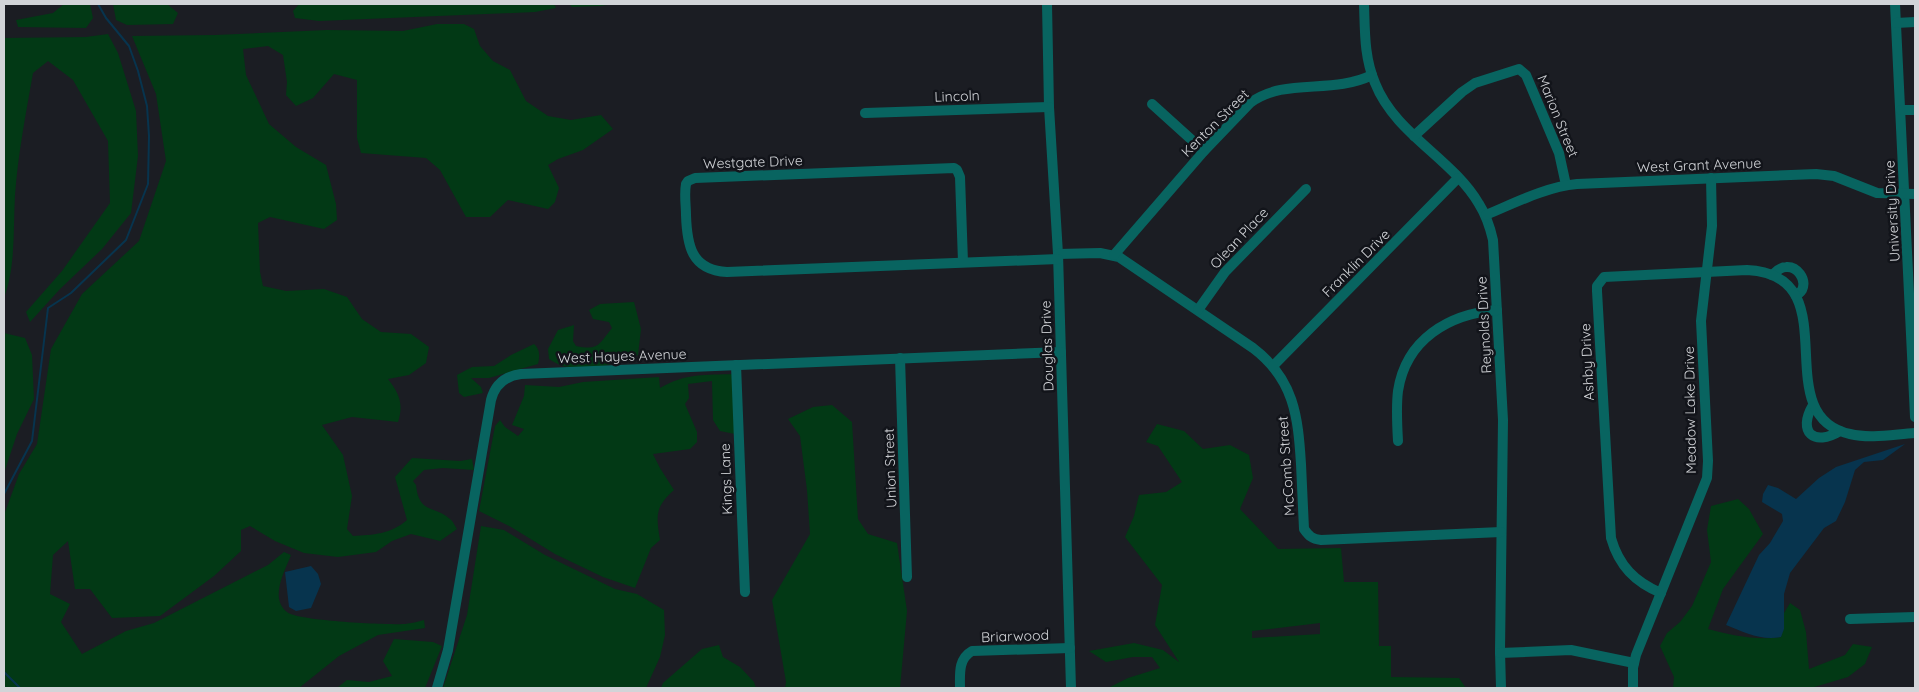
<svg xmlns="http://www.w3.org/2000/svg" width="1919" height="692" viewBox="0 0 1919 692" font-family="Quicksand,sans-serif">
	<rect width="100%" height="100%" fill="#1b1d23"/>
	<g fill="#023915" fill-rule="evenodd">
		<polygon points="64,4 90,4 93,18 86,28 18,27 16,20 53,13"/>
		<polygon points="113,4 167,4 178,13 173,24 127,25 116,20"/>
		<polygon points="299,4 554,4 556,8 535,12 319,21 295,18 293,11"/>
		<polygon points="569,4 613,4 601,6 572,7"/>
		<path d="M437 24H464L474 29 480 46 493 61 510 70 526 101 548 116 571 120 601 115 613 129 583 150 558 159 548 165 559 188 555 202 548 209 508 200 490 217H466L440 170 426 158 361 153 357 138V80L334 74 313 98 296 106 286 95 287 82 283 55 268 46 243 49 246 75 269 124 296 147 326 165 336 204 337 220 324 229 270 217 258 223 260 272 263 286 286 291 324 289 347 297 362 319 381 332 411 334 429 347 426 363 409 375 388 379C399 393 404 404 398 422L352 417 322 425 343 455 352 496 347 529 353 536C373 535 391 534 407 520L395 477 412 458 460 461 472 459 474 470 443 468 424 470 413 481 416 485C419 514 434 505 450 519 453 521 455 526 457 529L440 541 411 534 392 541 376 552 338 557 304 553 275 541 250 526 241 530V551L214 576 160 616 112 618 90 589H75L68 541 53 555 50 594 70 604 61 622 82 654 126 631 154 623 268 565 284 552 291 555C285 571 269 598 287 612 297 621 388 625 405 624 411 623 418 622 424 620L425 628 378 635 339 656 299 688H4V515L19 474 37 444 51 349 82 294 139 241 166 161 156 94 132 36 215 35 327 30 403 31Z"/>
		<path d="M108 34 118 53 136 111 138 156 131 213 102 249 60 289 30 322 26 312 62 271 110 203 108 141 73 80 48 61 33 73C26 113 18 154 15 195 13 228 16 266 4 298V38L86 37Z"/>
		<path d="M634 302 641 329 638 355C613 365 574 377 549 359L548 349 558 330 574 325 573 341 576 346C599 351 599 344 612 328L609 322 593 319 589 310 600 304Z"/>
		<polygon points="4,333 25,338 32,355 34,399 17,434 4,473"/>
		<path d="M534 344C540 349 540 357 538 364L489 378H471L481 387 483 393 464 397 459 393 457 375 472 367 494 366 511 355Z"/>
		<path d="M734 374 735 434 720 431 713 420 712 381 688 384 689 398 685 404 697 432V442L690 449 653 454 660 468 674 490C655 507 656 515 660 540L651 548 635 588 603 577 555 554 511 527 479 511 495 426 500 420 505 427 518 436 524 429 512 425 524 396 525 385 559 387 583 382 659 377 660 388C685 373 706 375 734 374Z"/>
		<polygon points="832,405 852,422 858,519 868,534 897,543 907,611 900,688 785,688 786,682 772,600 810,534 807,490 800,436 788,419 813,407"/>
		<path d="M1157 424 1184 431 1203 449 1230 445 1249 455 1253 478 1240 509 1278 549 1341 548 1344 582H1378L1379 646H1391V677L1459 678 1466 688H1108L1128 678 1160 668 1152 657H1133L1106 662 1089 651 1134 643 1163 650 1179 662 1155 625 1162 585 1125 537 1134 516 1139 495 1166 492 1182 482 1158 446 1146 442ZM1320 623V634L1252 638V631Z"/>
		<path d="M1738 499 1749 509 1763 534 1723 589 1708 629C1731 635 1757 641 1781 637L1784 613 1790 603 1800 610 1806 632 1809 669 1845 655 1853 644 1872 647 1865 664 1848 677 1811 688H1673L1674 677 1660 646 1667 633 1680 622 1692 606 1711 562 1707 530 1711 506Z"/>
		<polygon points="481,526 504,530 545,555 615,589 637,594 664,610 665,635 660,657 646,688 443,688 467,615"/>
		<polygon points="394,639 433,642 442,646 425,688 337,688 347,680 369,682 392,676 383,661"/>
		<polygon points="719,645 723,657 740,667 754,682 756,688 661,688 663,683 702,649"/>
	</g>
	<g fill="#07344e">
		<path d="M1905 444 1883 460 1864 462 1855 470 1845 502 1836 521 1824 528 1790 573 1784 594V629L1781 637C1761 641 1744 632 1726 625L1759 555 1770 543 1783 521 1782 514 1762 502 1763 494 1768 485 1778 488 1796 499 1819 478 1836 467Z"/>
		<polygon points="311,566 318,574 321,584 311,608 296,611 289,607 285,572"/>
	</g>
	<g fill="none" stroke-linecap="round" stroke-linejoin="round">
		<g stroke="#07344e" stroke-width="2">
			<polyline points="4,494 32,441 48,308 71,293 126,240 148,184 149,136 147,106 138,71 129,46 106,18 98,4"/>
			<polyline points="4,672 20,688"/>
		</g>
		<g stroke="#086460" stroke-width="10">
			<polyline points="1047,4 1049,107 1058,254 1071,688"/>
			<path d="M1364 4C1365 31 1364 57 1375 83 1395 134 1452 158 1479 204 1486 215 1490 227 1493 240L1503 420 1500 651 1501 688"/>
			<polyline points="1895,4 1915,417"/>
			<polyline points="1896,23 1915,22"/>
			<polyline points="1152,104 1204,151"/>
			<polyline points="1901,110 1915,110"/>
			<polyline points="865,113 1049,107"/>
			<polyline points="1414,136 1462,92 1475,83 1519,69 1526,75 1559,153 1566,185"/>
			<path d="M1486 215C1515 203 1545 187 1577 184L1816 174 1834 176 1877 193 1915 194"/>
			<path d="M1058 254 1100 253 1119 257 1253 348C1294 379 1298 416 1301 464 1302 485 1303 507 1304 529 1309 536 1312 539 1321 540L1501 532"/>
			<path d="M1114 255 1204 151 1250 103C1285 77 1332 95 1372 75"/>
			<path d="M963 262 960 177 957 170 954 168 695 178 688 181 686 184C684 194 686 205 686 215 687 245 691 270 727 272L1058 259"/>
			<path d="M1772 275C1776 272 1780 267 1786 267 1797 266 1807 279 1802 290 1801 292 1798 294 1796 296"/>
			<polyline points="1198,310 1225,272 1306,189"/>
			<polyline points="900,358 907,577"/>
			<polyline points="736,365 745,592"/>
			<polyline points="1273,366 1458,178"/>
			<path d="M1813 405C1797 432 1814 447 1840 431"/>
			<path d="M1398 441C1397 424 1396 407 1398 391 1406 339 1449 314 1497 310"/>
			<path d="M1661 593C1635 582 1619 566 1611 538L1597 291V286L1604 277 1747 270C1852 275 1764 415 1850 434 1871 439 1895 434 1915 433"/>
			<polyline points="1850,619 1915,617"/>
			<polyline points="1500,653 1571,650 1634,663"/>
			<path d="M437 688 448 650 491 400C495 384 505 376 521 374L1061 352"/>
			<path d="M960 688C960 674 958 659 972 651L1070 648"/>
			<polyline points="1633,688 1633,668 1636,655 1707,478 1708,461 1701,321 1712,226 1711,178"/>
		</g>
	</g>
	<g text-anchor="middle" stroke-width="5" stroke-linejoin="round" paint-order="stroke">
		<g font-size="14" fill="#d2d4d8" stroke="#12141a">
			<text transform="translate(957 96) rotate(-2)" y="5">Lincoln</text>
			<text transform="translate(1558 116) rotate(68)" y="5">Marion Street</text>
			<text transform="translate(1215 123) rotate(-45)" y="5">Kenton Street</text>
			<text transform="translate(753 162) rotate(-2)" y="5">Westgate Drive</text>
			<text transform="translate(1699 165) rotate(-2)" y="5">West Grant Avenue</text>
			<text transform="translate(1892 211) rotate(-93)" y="5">University Drive</text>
			<text transform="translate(1239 238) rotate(-47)" y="5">Olean Place</text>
			<text transform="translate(1356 263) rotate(-45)" y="5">Franklin Drive</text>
			<text transform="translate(1484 325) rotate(-93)" y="5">Reynolds Drive</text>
			<text transform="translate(1047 346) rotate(-92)" y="5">Douglas Drive</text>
			<text transform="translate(622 356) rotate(-2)" y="5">West Hayes Avenue</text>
			<text transform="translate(1587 362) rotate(-93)" y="5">Ashby Drive</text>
			<text transform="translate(1690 410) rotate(-91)" y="5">Meadow Lake Drive</text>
			<text transform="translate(1286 466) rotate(-94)" y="5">McComb Street</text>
			<text transform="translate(890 468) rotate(-92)" y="5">Union Street</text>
			<text transform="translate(726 479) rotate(-92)" y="5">Kings Lane</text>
			<text transform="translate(1015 636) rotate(-2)" y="5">Briarwood</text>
		</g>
	</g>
	<rect width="1919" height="692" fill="none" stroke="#d2d4d8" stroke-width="10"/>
</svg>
